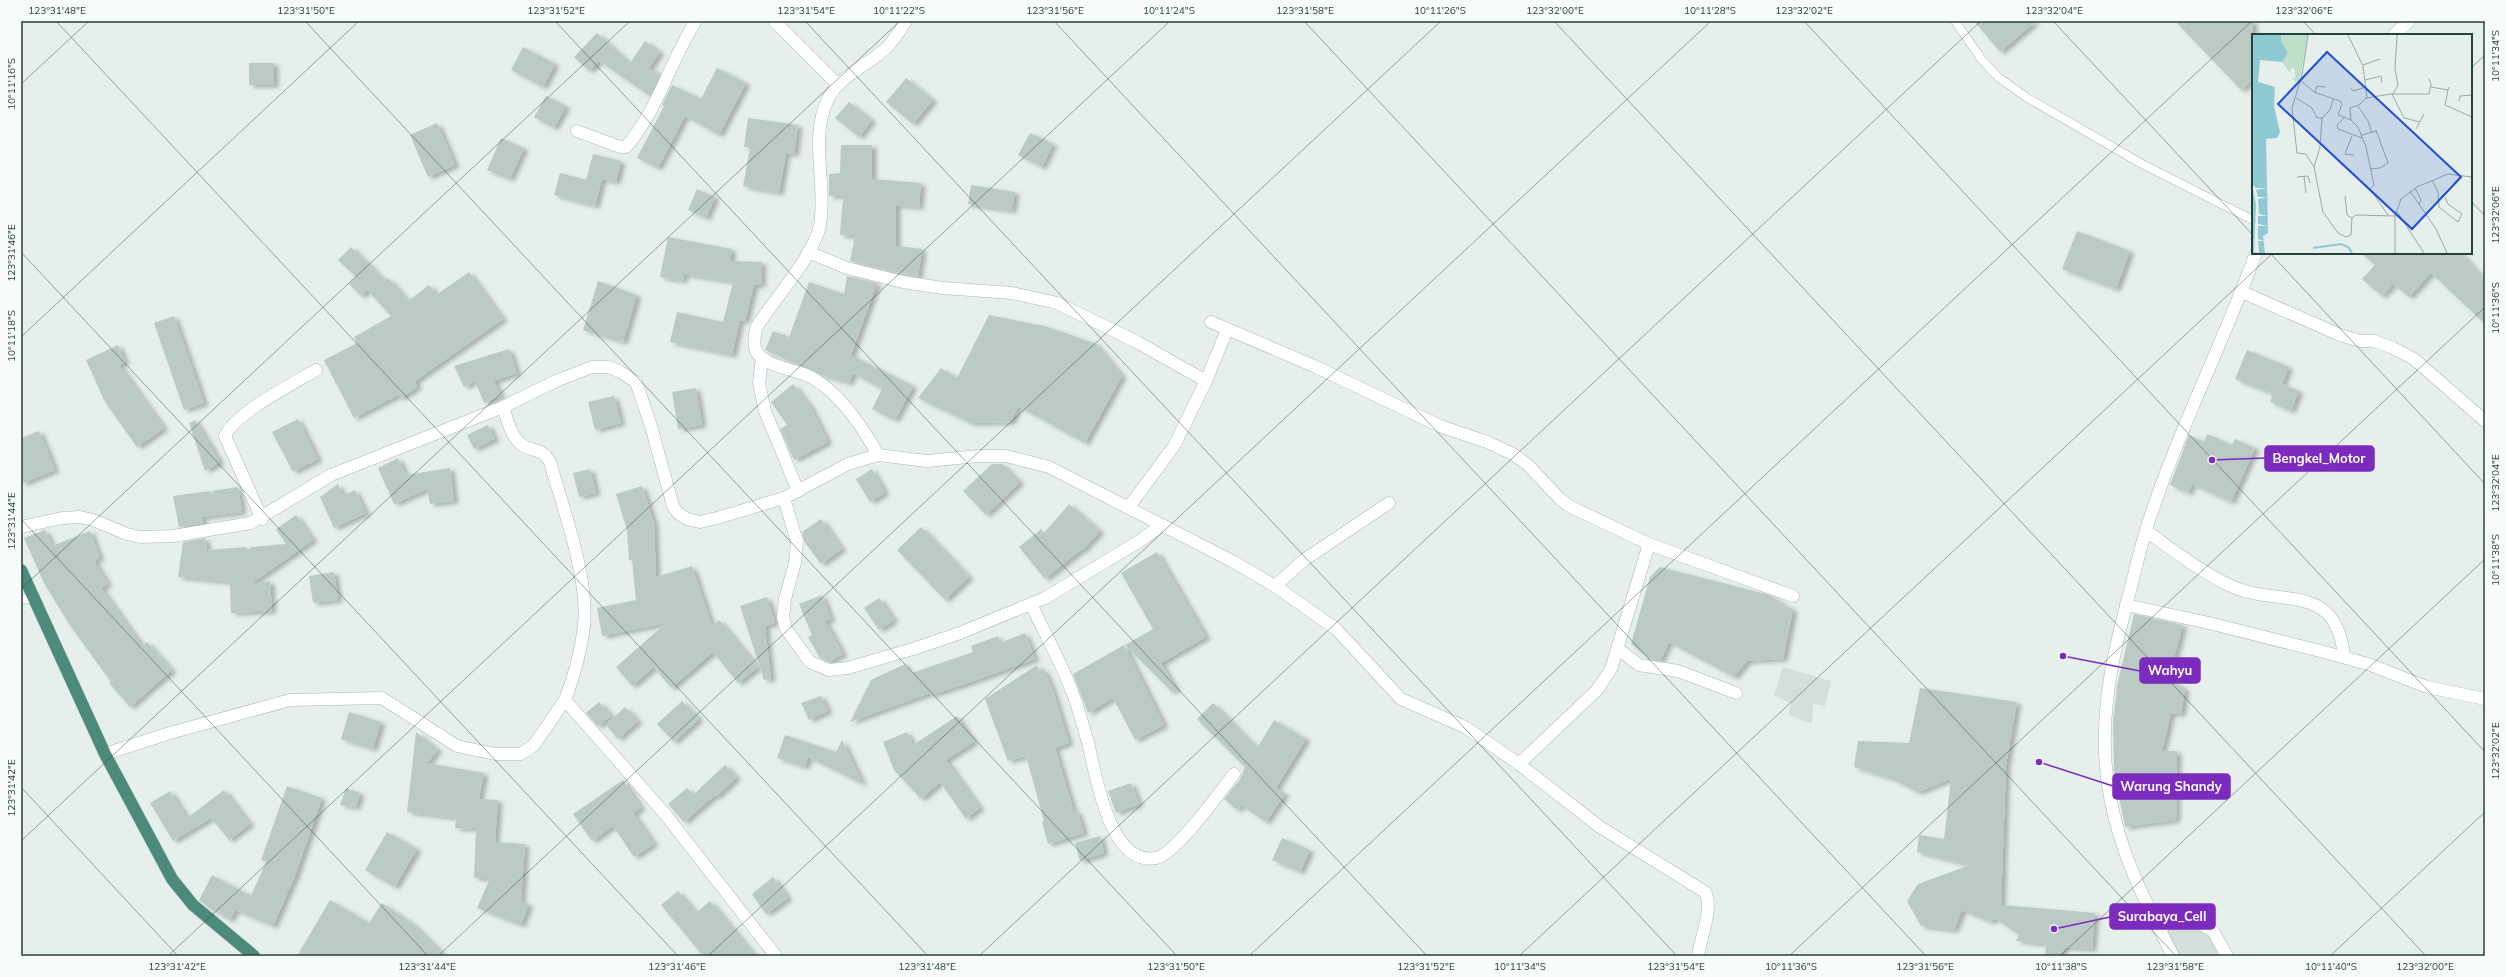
<svg xmlns="http://www.w3.org/2000/svg" width="2506" height="977" viewBox="0 0 2506 977" font-family="Mulish,sans-serif">
	<defs>
		<filter id="shadow"><feDropShadow dx="4.5" dy="2.5" stdDeviation="2" flood-color="#0004"/></filter>
	</defs>
	<rect width="100%" height="100%" fill="#e6efeb"/>
	<g fill="#d4dfda">
		<polygon points="1783,667 1831,681 1825,706 1813,704 1812,724 1789,715 1791,703 1774,695"/>
		<polygon points="2176,919 2201,924 2219,942 2222,956 2170,956 2156,940"/>
	</g>
	<g fill="#bbcac4" filter="url(#shadow)">
		<polygon points="1974,21 2036,21 2000,52"/>
		<polygon points="2175,21 2253,21 2253,79 2241,90"/>
		<polygon points="597,33 630,63 645,41 660,52 649,68 660,75 650,96 599,61 589,71 574,57"/>
		<polygon points="523,47 555,64 543,87 511,70"/>
		<rect x="249" y="63" width="25" height="22"/>
		<polygon points="717,68 746,83 719,135 685,116 658,168 637,158 664,106 662,105 672,85 701,99"/>
		<polygon points="906,78 933,100 913,124 886,102"/>
		<polygon points="546,96 566,106 554,128 534,117"/>
		<polygon points="849,102 872,120 859,137 835,118"/>
		<polygon points="748,118 798,125 794,154 786,153 779,193 743,186 750,148 744,147"/>
		<polygon points="437,123 455,165 428,177 410,135"/>
		<polygon points="1030,133 1053,144 1042,167 1018,155"/>
		<polygon points="501,138 524,148 510,179 487,170"/>
		<polygon points="841,145 872,145 872,179 921,183 919,207 896,205 896,246 922,249 918,277 850,261 855,236 840,235 843,196 829,196 829,174 840,173"/>
		<polygon points="593,154 621,161 616,182 602,179 595,206 554,195 560,173 586,180"/>
		<polygon points="971,185 1015,192 1012,211 968,204"/>
		<polygon points="697,189 715,197 706,218 688,210"/>
		<polygon points="2077,231 2130,251 2116,289 2062,269"/>
		<polygon points="668,237 732,249 730,261 762,262 761,285 754,285 745,321 740,320 732,355 670,342 677,312 723,322 733,282 684,274 683,281 660,277"/>
		<polygon points="351,247 385,281 388,278 408,301 429,285 436,295 469,272 503,319 415,381 417,387 401,398 398,395 354,418 324,360 357,343 354,337 391,316 367,290 361,296 349,284 356,277 338,260"/>
		<polygon points="2361,253 2461,253 2485,281 2485,324 2431,273 2409,297 2393,284 2382,296 2362,279 2375,265"/>
		<polygon points="847,276 877,283 851,355 913,386 895,420 872,409 882,389 853,373 849,383 821,375 765,350 773,331 789,337 809,282 844,294"/>
		<polygon points="598,281 637,295 623,342 583,330"/>
		<polygon points="989,315 1048,327 1096,344 1122,376 1085,443 1018,406 1011,422 971,423 918,398 941,368 957,378"/>
		<polygon points="174,316 204,403 184,410 154,323"/>
		<polygon points="118,345 125,362 119,365 164,428 137,447 105,402 86,360"/>
		<polygon points="509,349 517,373 494,381 501,396 484,403 475,381 464,387 454,366"/>
		<polygon points="2247,350 2289,367 2282,384 2299,391 2291,411 2270,402 2273,394 2235,379"/>
		<polygon points="793,384 810,406 828,442 794,460 780,429 787,425 771,402"/>
		<polygon points="696,388 702,425 678,429 672,392"/>
		<polygon points="614,396 621,423 595,430 588,402"/>
		<polygon points="298,419 318,459 293,472 272,432"/>
		<polygon points="195,420 220,462 205,471 189,423"/>
		<polygon points="488,425 495,439 474,449 467,435"/>
		<polygon points="39,431 55,470 21,484 21,438"/>
		<polygon points="2207,434 2232,445 2235,439 2255,448 2231,502 2192,484 2188,493 2170,485 2189,435 2204,442"/>
		<polygon points="398,458 406,475 450,468 454,501 430,504 427,489 394,504 378,468"/>
		<polygon points="992,464 1002,464 1020,482 986,515 963,491"/>
		<polygon points="590,469 596,493 579,497 573,473"/>
		<polygon points="872,469 885,493 870,502 856,479"/>
		<polygon points="338,484 343,496 355,490 366,513 334,528 320,497"/>
		<polygon points="642,486 654,523 656,577 692,566 712,626 719,620 758,667 738,683 713,652 671,688 654,667 632,686 616,667 666,623 602,636 597,608 636,600 632,560 629,560 627,530 616,494"/>
		<polygon points="238,487 242,512 202,517 203,523 179,527 173,496 210,491 213,496 212,491"/>
		<polygon points="1069,504 1100,531 1083,550 1082,549 1045,579 1019,547 1041,529 1044,533"/>
		<polygon points="296,515 313,540 251,584 270,581 272,611 231,613 230,582 178,577 183,542 205,538 207,550 246,547 247,550 252,547 286,544 276,529"/>
		<polygon points="821,519 842,549 821,564 804,541 802,532"/>
		<polygon points="921,527 969,577 945,600 897,550"/>
		<polygon points="45,530 52,546 90,531 100,558 94,561 108,584 101,588 142,646 147,642 172,670 130,707 109,683 111,682 69,624 44,583 24,538"/>
		<polygon points="1157,552 1206,637 1161,663 1176,689 1172,692 1125,645 1153,629 1121,573"/>
		<polygon points="1660,567 1769,595 1793,610 1783,659 1747,661 1734,677 1669,642 1660,661 1650,659 1631,644 1650,577"/>
		<polygon points="334,572 338,600 313,603 309,576"/>
		<polygon points="822,595 831,619 825,621 843,654 829,662 820,658 808,637 812,635 799,604"/>
		<polygon points="767,597 775,623 765,626 771,679 764,680 740,606"/>
		<polygon points="879,598 894,620 879,630 864,608"/>
		<polygon points="2134,614 2183,625 2168,680 2185,688 2181,714 2171,713 2162,751 2177,751 2176,820 2125,827 2114,771 2113,722 2117,686"/>
		<polygon points="1025,633 1035,659 965,684 931,695 930,693 850,722 871,680 905,664 909,674 973,652 971,646 998,636 1000,643"/>
		<polygon points="1124,645 1164,725 1135,740 1113,698 1088,713 1073,674"/>
		<polygon points="1037,665 1039,671 1044,669 1053,691 1069,743 1055,748 1074,812 1077,811 1084,833 1048,844 1042,822 1044,821 1026,756 1008,761 985,699"/>
		<polygon points="1920,688 2017,702 2006,765 2001,905 2095,913 2092,949 2066,947 2058,956 2045,956 2046,944 2016,941 2019,935 1995,918 1990,922 1962,910 1954,930 1921,926 1907,901 1918,884 1970,865 1917,852 1919,835 1944,839 1951,779 1918,792 1890,778 1854,767 1858,741 1909,743"/>
		<polygon points="821,696 828,711 809,720 801,703"/>
		<polygon points="682,701 699,719 674,742 657,724"/>
		<polygon points="599,702 611,716 598,726 586,713"/>
		<polygon points="1213,703 1257,748 1274,720 1306,739 1276,788 1285,794 1266,822 1241,805 1237,810 1224,799 1240,779 1245,767 1197,719"/>
		<polygon points="625,707 638,721 618,739 606,725"/>
		<polygon points="349,712 381,722 373,749 341,739"/>
		<polygon points="957,716 974,742 946,760 980,808 966,819 940,782 921,799 894,770 883,742 907,732 913,745"/>
		<polygon points="416,732 438,750 427,763 484,773 479,799 498,800 495,842 525,844 521,901 529,904 521,925 477,908 490,878 474,878 476,829 455,828 456,818 407,812"/>
		<polygon points="785,735 836,752 842,740 863,784 808,757 805,767 777,758"/>
		<polygon points="725,765 737,777 716,797 715,795 684,822 668,804 687,788 693,795"/>
		<polygon points="623,780 641,808 633,813 654,844 634,857 613,826 592,841 573,814"/>
		<polygon points="1131,783 1139,804 1116,813 1108,791"/>
		<polygon points="287,786 322,798 295,876 273,926 235,910 230,920 209,908 199,900 212,875 251,896 266,862 261,860"/>
		<polygon points="346,788 360,793 356,807 340,805"/>
		<polygon points="224,790 250,824 229,840 211,818 173,841 150,803 170,791 187,818"/>
		<polygon points="387,832 417,849 395,887 365,870"/>
		<polygon points="1100,836 1104,853 1080,861 1075,843"/>
		<polygon points="1282,838 1310,850 1300,872 1272,860"/>
		<polygon points="773,877 788,898 766,914 752,894"/>
		<polygon points="678,891 696,913 710,901 755,956 703,956 661,905"/>
		<polygon points="330,900 369,923 382,903 413,924 445,956 297,956"/>
	</g>
	<g fill="none" stroke-linecap="round" stroke-linejoin="round">
		<g stroke="#a8b8b2" stroke-width="9">
			<g id="service">
				<polyline points="1955,21 1982,60 1998,77 2026,97 2142,164 2253,220"/>
				<polyline points="21,599 34,599"/>
			</g>
		</g>
		<g stroke="#a8b8b2" stroke-width="13">
			<g id="minor">
				<polyline points="774,21 838,85"/>
				<path d="M577 131 620 147H626C658 110 670 61 696 21"/>
				<polyline points="808,252 847,268 903,282 943,288 1012,293 1057,303 1137,342 1206,381"/>
				<polyline points="2242,292 2340,335 2360,341 2374,341 2393,348 2414,359 2485,421"/>
				<polyline points="1211,322 1314,366 1440,426 1487,442 1513,454 1528,465 1559,498 1569,506 1649,544 1611,669 1597,690 1519,764"/>
				<polyline points="762,358 759,383 765,411 798,491"/>
				<path d="M503 407C507 419 511 436 521 444 532 453 541 446 550 462 563 508 589 578 584 626 581 652 574 676 565 700"/>
				<path d="M878 455C862 426 840 393 811 377 797 370 768 367 758 354 752 346 755 336 756 328 774 299 814 256 820 225 827 184 809 138 828 99 838 77 866 66 884 50 893 42 900 31 906 21"/>
				<polyline points="784,498 797,542 795,563 785,599 783,617 786,629 810,662 829,670 848,668 916,648 960,633 1045,598 1138,542 1162,525"/>
				<polyline points="1128,508 1174,446 1206,381 1227,330"/>
				<path d="M262 519 225 436C235 413 294 383 316 370"/>
				<path d="M21 527 62 518 80 517 93 520 127 534 140 537 173 536 251 523 331 475 503 407 556 381 592 367H608L619 371 636 382 651 426 673 506 678 513 687 519 700 522 717 518 784 498 848 464 878 455 927 461 978 456H1006L1049 467 1232 561 1275 586 1336 629 1401 699 1465 727 1519 764 1600 827 1705 892C1714 906 1700 940 1698 956"/>
				<path d="M2146 531C2173 550 2201 572 2231 586 2279 608 2337 580 2344 657"/>
				<polyline points="1649,544 1793,596"/>
				<polyline points="1275,586 1304,560 1389,503"/>
				<path d="M1031 604C1044 632 1060 660 1071 689 1078 706 1083 725 1088 743 1096 774 1109 867 1156 858 1176 854 1220 792 1234 774"/>
				<polyline points="2126,605 2209,623 2324,652 2368,664 2427,687 2485,699"/>
				<polyline points="1618,649 1639,665 1678,671 1736,693"/>
				<polyline points="105,754 170,733 290,700 382,698 457,746 495,754 521,754 534,745 565,700 665,814 776,956"/>
				<polyline points="2159,929 2177,918 2193,919 2213,931 2227,956"/>
			</g>
		</g>
		<g stroke="#a8b8b2" stroke-width="13">
			<g id="tertiary">
				<polyline points="2394,35 2409,21"/>
				<path d="M2173 956C2146 903 2121 856 2110 797 2097 730 2110 664 2128 599 2134 576 2139 553 2146 530 2176 435 2222 346 2256 253"/>
			</g>
		</g>
		<g stroke="#c2cac8" stroke-width="13">
			<polyline id="trunk" points="21,570 105,754 172,879 193,905 254,956"/>
		</g>
		<use href="#service" stroke="#fff" stroke-width="8"/>
		<use href="#minor" stroke="#fff" stroke-width="12"/>
		<use href="#tertiary" stroke="#fff" stroke-width="12"/>
		<use href="#trunk" stroke="#4c8a7c" stroke-width="12"/>
	</g>
	<path fill="none" stroke="#24423a" stroke-width="1" stroke-opacity="0.45" d="M56 21 928 956M305 21 1177 956M555 21 1427 956M805 21 1677 956M1054 21 1926 956M1304 21 2176 956M1554 21 2426 956M1804 21 2485 752M2053 21 2253 235M2303 21 2316 35M2471 68 2485 55M21 84 89 21M2471 201 2485 216M21 252 678 956M2270 253 2485 484M21 337 359 21M21 519 428 956M21 589 630 21M21 787 178 956M21 841 900 21M168 956 1170 21M438 956 1441 21M708 956 1711 21M979 956 1981 21M1249 956 2252 21M1519 956 2273 253M1789 956 2485 307M2060 956 2485 559M2330 956 2485 812"/>
	<g transform="translate(2252 34)">
		<rect width="220" height="220" fill="#e6efeb"/>
		<path d="M29 1H56L47 50 39 44H43V35L39 34 38 39 30 28 36 19 29 7Z" fill="#bfe0c8"/>
		<path d="M0 1H29V7L36 19 30 28 8 26 6 48 23 53 22 72 28 98 25 104 14 105 16 199 11 202 13 219H0Z" fill="#8ec9d4"/>
		<path d="M0 150 4 154H15L4 156 6 163H16L6 165 7 180 16 182H6V190L16 192H6V205L12 207H6L7 219 2 218 4 171Z" fill="#e6efeb"/>
		<path fill="none" stroke="#8ec9d4" stroke-width="2" d="M0 141 15 144M61 214 89 210 96 213 100 219"/>
		<path fill="none" stroke="#98aaa4" stroke-width="1" d="M56 1 50 41 40 74 45 119 54 120 62 133 71 178 86 199 94 203 99 201 100 184 104 181 143 182V219M96 1 111 32 115 64M111 31 128 25M48 46 62 58 88 67 90 70 86 81 99 86 106 93 114 113 122 151 118 155 136 181M113 46 129 42 130 49M179 53 196 56 197 53M99 54 101 57 114 53M196 56 193 71 220 83M63 58 65 52 73 53M140 60 152 84 168 88M141 60 146 51 143 35 145 1M44 64 60 74 65 84H70L68 113 62 133M207 67 208 62 220 61M106 72 116 87 120 99M70 84 78 76 81 65M92 84 85 91 86 95 110 104M99 86 98 74 107 71 114 64 139 60H177L179 50 177 45M164 95 172 80M110 101 124 97M100 102 93 120 102 121M118 135 128 134 136 129 124 96M52 142 54 159M45 143 56 142 58 149M180 146 186 158 187 173 206 188 210 180 196 170 193 163M163 154 169 166 167 170M158 157 184 195 195 219M93 162 95 181 100 184M144 176 172 219M143 182 149 165 165 153 196 140 220 143"/>
		<path fill="#1d4ed8" fill-opacity="0.15" stroke="#1d4ed8" stroke-width="2" d="M75 18 209 143 160 195 26 70Z"/>
		<rect width="220" height="220" fill="none" stroke="#24423a" stroke-width="2"/>
	</g>
	<path fill="none" stroke="#7b2cbf" stroke-width="1.5" d="M2212 460L2265 458M2063 656L2140 671M2039 762L2113 786M2054 929L2110 917"/>
	<g fill="#7b2cbf" stroke="#f7fbf9" stroke-width="1.5">
		<circle cx="2212" cy="460" r="4"/>
		<circle cx="2063" cy="656" r="4"/>
		<circle cx="2039" cy="762" r="4"/>
		<circle cx="2054" cy="929" r="4"/>
	</g>
	<g fill="#7b2cbf" stroke="#7b2cbf" stroke-width="1.5">
		<rect x="2265" y="446" width="109" height="25" rx="4"/>
		<rect x="2140" y="658" width="60" height="25" rx="4"/>
		<rect x="2113" y="774" width="117" height="25" rx="4"/>
		<rect x="2110" y="904" width="105" height="25" rx="4"/>
	</g>
	<g font-size="13" text-anchor="middle" font-weight="bold" fill="#fff">
		<text x="2319" y="463">Bengkel_Motor</text>
		<text x="2170" y="675">Wahyu</text>
		<text x="2171" y="791">Warung Shandy</text>
		<text x="2162" y="921">Surabaya_Cell</text>
	</g>
	<rect width="2506" height="977" fill="none" stroke="#f7fbf9" stroke-width="44"/>
	<rect x="22" y="22" width="2462" height="933" fill="none" stroke="#24423a" stroke-width="1.5"/>
	<g font-size="10" text-anchor="middle" fill="#24423a">
		<text x="57" y="14">123°31'48"E</text>
		<text x="306" y="14">123°31'50"E</text>
		<text x="556" y="14">123°31'52"E</text>
		<text x="806" y="14">123°31'54"E</text>
		<text x="899" y="14">10°11'22"S</text>
		<text x="1055" y="14">123°31'56"E</text>
		<text x="1169" y="14">10°11'24"S</text>
		<text x="1305" y="14">123°31'58"E</text>
		<text x="1440" y="14">10°11'26"S</text>
		<text x="1555" y="14">123°32'00"E</text>
		<text x="1710" y="14">10°11'28"S</text>
		<text x="1804" y="14">123°32'02"E</text>
		<text x="2054" y="14">123°32'04"E</text>
		<text x="2304" y="14">123°32'06"E</text>
		<text transform="translate(2495 56) rotate(-90)" y="4">10°11'34"S</text>
		<text transform="translate(11 84) rotate(-90)" y="4">10°11'16"S</text>
		<text transform="translate(2495 215) rotate(-90)" y="4">123°32'06"E</text>
		<text transform="translate(11 253) rotate(-90)" y="4">123°31'46"E</text>
		<text transform="translate(2495 308) rotate(-90)" y="4">10°11'36"S</text>
		<text transform="translate(11 336) rotate(-90)" y="4">10°11'18"S</text>
		<text transform="translate(2495 483) rotate(-90)" y="4">123°32'04"E</text>
		<text transform="translate(11 521) rotate(-90)" y="4">123°31'44"E</text>
		<text transform="translate(2495 560) rotate(-90)" y="4">10°11'38"S</text>
		<text transform="translate(2495 751) rotate(-90)" y="4">123°32'02"E</text>
		<text transform="translate(11 788) rotate(-90)" y="4">123°31'42"E</text>
		<text x="177" y="970">123°31'42"E</text>
		<text x="427" y="970">123°31'44"E</text>
		<text x="677" y="970">123°31'46"E</text>
		<text x="927" y="970">123°31'48"E</text>
		<text x="1176" y="970">123°31'50"E</text>
		<text x="1426" y="970">123°31'52"E</text>
		<text x="1520" y="970">10°11'34"S</text>
		<text x="1676" y="970">123°31'54"E</text>
		<text x="1791" y="970">10°11'36"S</text>
		<text x="1925" y="970">123°31'56"E</text>
		<text x="2061" y="970">10°11'38"S</text>
		<text x="2175" y="970">123°31'58"E</text>
		<text x="2331" y="970">10°11'40"S</text>
		<text x="2425" y="970">123°32'00"E</text>
	</g>
</svg>
